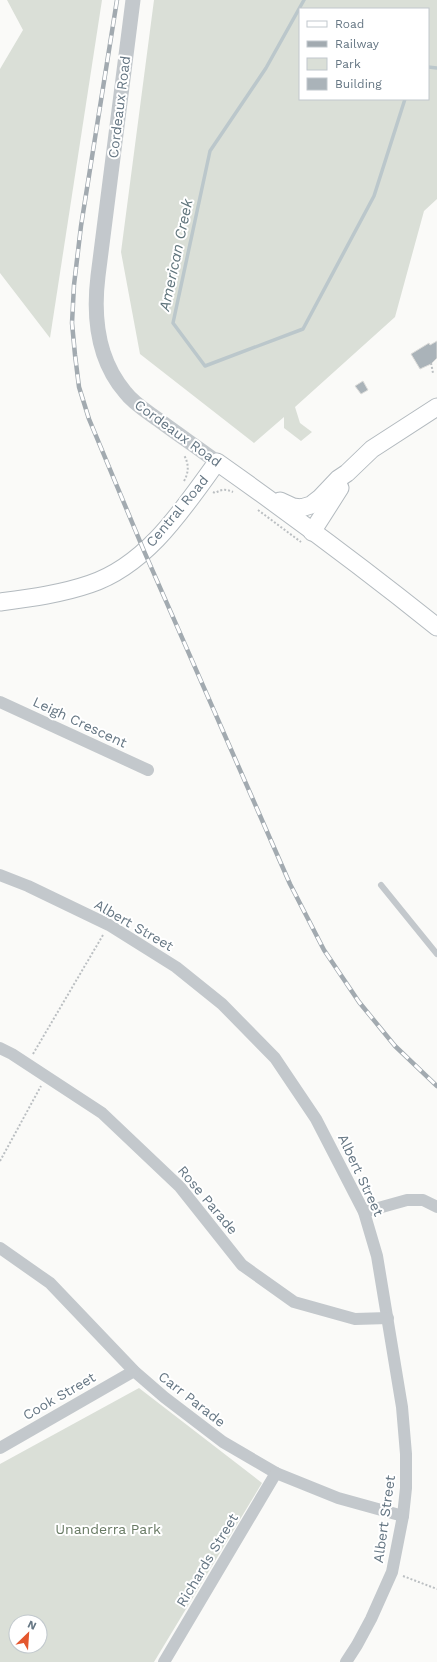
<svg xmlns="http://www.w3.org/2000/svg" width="437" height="1662" viewBox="0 0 437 1662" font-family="'Work Sans',sans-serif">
	<rect width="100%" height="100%" fill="#fafaf8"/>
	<g fill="#dadfd7" fill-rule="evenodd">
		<polygon points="7,0 102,0 50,338 0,273 0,69 23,30"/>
		<path d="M154 0H437V199L424 211 395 317 295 407 300 423 312 432 301 441 284 428V417L254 443 140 354 121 252ZM300 9H428V99H300Z"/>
		<path d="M139 1388 262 1483 154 1662H0V1464ZM16 1622H40V1646H16Z"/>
	</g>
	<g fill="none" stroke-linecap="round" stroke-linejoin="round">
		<g stroke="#bbc7cb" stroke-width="3.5">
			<polyline points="304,0 266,68 210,151 173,323 205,366 303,329 374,196 405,99"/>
			<polyline points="428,67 437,68"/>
		</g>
	</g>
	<g fill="#aab3b9" stroke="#dcdcda">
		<polygon points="437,341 437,358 431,364 420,369 411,354 429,343 430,345"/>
		<polygon points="363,381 368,390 361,394 355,386"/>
	</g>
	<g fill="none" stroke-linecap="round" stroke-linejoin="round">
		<g stroke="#b3babf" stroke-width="19">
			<g id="secondary">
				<polyline points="280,501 293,507 301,508 311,505 320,498 338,479 347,473 372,449 437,407"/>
				<polyline points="312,532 340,488"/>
				<path d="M0 602C30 598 61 594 90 584 147 565 183 509 217 462 292 515 366 570 437 627"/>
			</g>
		</g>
		<g stroke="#bbbfc2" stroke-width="2" stroke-dasharray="2 2" stroke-linecap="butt">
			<polyline points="431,363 433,373"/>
			<path d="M184 481C189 472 189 464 184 455"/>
			<path d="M213 492 215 493C222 489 226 489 233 492"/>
			<polyline points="258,510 301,542"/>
			<polyline points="33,1054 103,935"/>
			<polyline points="0,1161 41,1086"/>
			<polyline points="403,1576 437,1589"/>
		</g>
		<polyline stroke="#c3c8cc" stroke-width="6" points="381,885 437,954"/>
		<g stroke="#c3c8cc" stroke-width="12">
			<polyline points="0,702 148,770"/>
			<polyline points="0,875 28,886 109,925 176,967 222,1004 275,1058 316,1119 364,1212 377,1256 402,1407 406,1454 406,1488 403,1516 392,1572 371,1619 357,1645 346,1662"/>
			<polyline points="0,1048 12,1054 102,1113 180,1187 242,1265 294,1302 355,1319 388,1318"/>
			<polyline points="364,1212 407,1200 423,1200 437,1207"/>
			<polyline points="0,1248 50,1283 134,1371 164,1397 223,1442 276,1473 338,1498 403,1516"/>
			<polyline points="0,1448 134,1371"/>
			<polyline points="164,1662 276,1473"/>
		</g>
		<path stroke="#c3c8cc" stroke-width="15" d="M133 0 98 276C93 317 97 359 125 392 134 404 148 412 160 421 179 435 198 448 217 462"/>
		<use href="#secondary" stroke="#fff" stroke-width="17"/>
		<g stroke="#a2aab0" stroke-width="4.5">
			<polyline id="rail" points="117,0 81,226 74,285 72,323 75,355 79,387 89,419 144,551 290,884 324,950 359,1002 395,1046 437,1086"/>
		</g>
		<use href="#rail" stroke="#fff" stroke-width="3" stroke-dasharray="9" stroke-linecap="butt"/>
	</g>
	<g text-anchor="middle" stroke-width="4" stroke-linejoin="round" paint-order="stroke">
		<g font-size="14" fill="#657683" stroke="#fff">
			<text transform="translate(119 107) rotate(-83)" y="5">Cordeaux Road</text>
			<text transform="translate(178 433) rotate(36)" y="5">Cordeaux Road</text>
			<text transform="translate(177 511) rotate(-50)" y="5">Central Road</text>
			<text transform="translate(80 722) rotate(25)" y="5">Leigh Crescent</text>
			<text transform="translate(134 925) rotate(30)" y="5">Albert Street</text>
			<text transform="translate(361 1175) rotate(65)" y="5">Albert Street</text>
			<text transform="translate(208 1200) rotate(50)" y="5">Rose Parade</text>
			<text transform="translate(59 1396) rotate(-30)" y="5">Cook Street</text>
			<text transform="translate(192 1399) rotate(38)" y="5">Carr Parade</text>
			<text transform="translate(384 1519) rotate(-82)" y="5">Albert Street</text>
			<text transform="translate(207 1560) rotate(-59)" y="5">Richards Street</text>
		</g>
		<g font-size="14" fill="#687a64" stroke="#fff">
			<text x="108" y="1534">Unanderra Park</text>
		</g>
		<g font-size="15" font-style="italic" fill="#60757c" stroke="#fff">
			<text transform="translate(176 255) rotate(-78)" y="5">American Creek</text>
		</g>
	</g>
	<rect x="299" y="8" width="130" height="92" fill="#ffffff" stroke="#c1c8cd"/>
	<rect x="307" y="21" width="20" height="6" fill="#ffffff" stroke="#c1c8cd"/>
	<text x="335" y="28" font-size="12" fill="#657683">Road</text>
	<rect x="307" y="41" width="20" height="6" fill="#a2aab0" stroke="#c1c8cd"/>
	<text x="335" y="48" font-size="12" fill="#657683">Railway</text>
	<rect x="307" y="58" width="20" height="12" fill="#dadfd7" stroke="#c1c8cd"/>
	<text x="335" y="68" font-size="12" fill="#657683">Park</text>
	<rect x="307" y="78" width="20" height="12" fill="#aab3b9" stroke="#c1c8cd"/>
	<text x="335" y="88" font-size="12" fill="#657683">Building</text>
	<g transform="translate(28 1634) rotate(25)"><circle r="19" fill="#ffffff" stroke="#c1c8cd"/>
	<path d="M0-3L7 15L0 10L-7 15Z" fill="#e4572e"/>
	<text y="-6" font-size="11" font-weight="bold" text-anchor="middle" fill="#657683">N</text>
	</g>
</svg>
